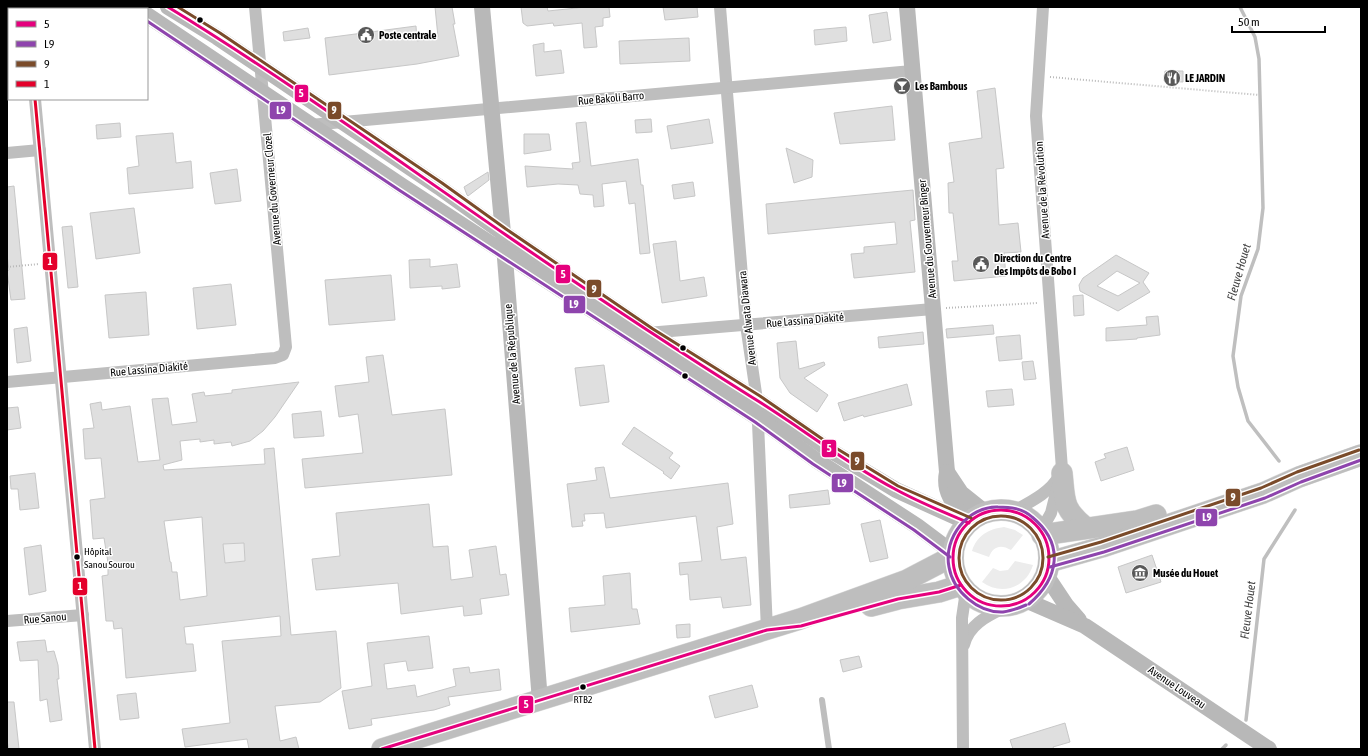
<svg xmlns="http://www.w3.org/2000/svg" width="1368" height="756" viewBox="0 0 1368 756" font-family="'Asap Condensed',sans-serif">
	<rect width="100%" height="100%" fill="#fff"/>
	<g fill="#ececec">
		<path d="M1004 527 1015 530 1023 535 1011 550C1001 544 993 546 989 557L972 551C977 535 989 529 1004 527Z"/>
		<polygon points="244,543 245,561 225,563 223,544"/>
		<path d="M1015 561 1033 565C1026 588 1001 596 982 582L993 568 1000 571 1008 570Z"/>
	</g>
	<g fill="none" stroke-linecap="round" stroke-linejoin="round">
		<g stroke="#bfbfbf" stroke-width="3.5">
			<polyline points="1240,7 1255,37 1259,59 1263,208 1258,249 1241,296 1233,356 1238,387 1248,421 1279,461"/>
			<polyline points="1246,720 1264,559 1295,510"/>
			<polyline points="1222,749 1226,745"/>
		</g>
	</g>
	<g fill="#dfdfdf" stroke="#c7c7c7" fill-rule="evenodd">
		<polygon points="435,7 452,7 455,24 453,24 459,56 417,64 329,75 325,38 416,26 417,41 438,37"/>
		<polygon points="521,7 547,7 548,11 586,7 609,7 610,17 603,18 603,26 595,27 597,47 584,48 582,23 554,26 553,23 527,26 523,23"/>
		<polygon points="663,7 697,7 698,17 665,20"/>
		<polygon points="887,12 891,40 873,43 869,15"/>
		<polygon points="846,27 847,41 815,45 814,30"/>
		<polygon points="308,28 310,38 284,41 283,32"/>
		<polygon points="689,38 690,61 620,64 619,41"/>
		<polygon points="544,43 544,52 561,50 564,73 536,76 533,45"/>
		<polygon points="1165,71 1183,71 1183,82 1164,81"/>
		<polygon points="995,88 1004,168 996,169 999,225 1018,223 1021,252 1004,253 1006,276 954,281 952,261 958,261 953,213 949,213 948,183 954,182 949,143 982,138 977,91"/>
		<polygon points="892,106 895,140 840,144 834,113"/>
		<polygon points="651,119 652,132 636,133 635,120"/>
		<polygon points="709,119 713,143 671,149 667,126"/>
		<polygon points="586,122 591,166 638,159 641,185 643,185 650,253 640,254 635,203 629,204 626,181 602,184 604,206 594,207 593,195 580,194 578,185 558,184 527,187 525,166 573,169 572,163 580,162 576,123"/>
		<polygon points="120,123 121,137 97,139 96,125"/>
		<polygon points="173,133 176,163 191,161 193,188 129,194 127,168 139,166 136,136"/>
		<polygon points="524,134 549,134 551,150 524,154"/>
		<polygon points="786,148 813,160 812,177 794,183"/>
		<polygon points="237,169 241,201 215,204 210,173"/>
		<polygon points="488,172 489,180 468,196 467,195 464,187"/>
		<polygon points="693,182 695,196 674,199 672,185"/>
		<polygon points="14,186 25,299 11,300 7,271 9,270 7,255 7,187"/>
		<polygon points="913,190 915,220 910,221 915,272 854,278 851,254 864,253 864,247 897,244 895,222 768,234 766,204"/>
		<polygon points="134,208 140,253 96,259 90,213"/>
		<polygon points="72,226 78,287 68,288 62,227"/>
		<polygon points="676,241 680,281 704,277 707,296 662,303 653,244"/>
		<path d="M1116 255 1149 273 1143 282 1150 292 1118 311 1080 291 1079 285 1083 278ZM1117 271 1140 283 1118 296 1097 286Z"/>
		<polygon points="430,259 430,267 457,264 460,287 442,289 442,286 410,288 409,260"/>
		<polygon points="391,275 395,320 329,325 325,280"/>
		<polygon points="231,284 236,325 197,329 193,288"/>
		<polygon points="146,292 149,335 109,338 105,295"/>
		<polygon points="1083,295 1084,315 1074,316 1073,296"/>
		<polygon points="1158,316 1160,335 1137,338 1137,339 1106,341 1106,328 1147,325 1146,317"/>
		<polygon points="993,325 994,334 947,338 946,329"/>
		<polygon points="27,327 31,361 17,363 14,329"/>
		<polygon points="923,332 924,344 879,348 878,337"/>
		<polygon points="1020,335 1022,359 999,361 996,337"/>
		<polygon points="796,341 799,369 824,362 825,365 804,378 828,395 817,412 790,393 780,378 777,343"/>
		<polygon points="383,355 392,415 445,409 452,475 305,488 302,459 363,453 358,414 339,417 335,386 369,382 366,357"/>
		<polygon points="1033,361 1036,379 1024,380 1022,362"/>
		<polygon points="604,365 609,402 580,406 575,368"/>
		<path d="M299 382 275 417 263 431 250 441 232 446 231 442 214 444V440L200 442V439L180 441 182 460 163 465 164 470 265 464 264 449 274 448 291 635 336 631 341 688 320 702 275 706 280 741 296 737 299 749H249L247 739 185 747 182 729 230 723 222 641 281 636 280 616 184 627 186 644H193L196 671 126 678 122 628 114 629 113 621H106L102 576 108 575V569H109L104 538 93 539 90 500 105 498 101 458 85 459 83 429 94 428 90 404 101 402 102 410 130 406 138 462 160 460 152 399 168 398 172 425 197 422 192 394 204 392 205 396 232 393V390ZM202 517 207 596 180 600 177 572H172L171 562H170L164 521ZM244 543 245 561 225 563 223 544Z"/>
		<polygon points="907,384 912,405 864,417 863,415 844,421 838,403"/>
		<polygon points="1012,389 1014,405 988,407 986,391"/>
		<polygon points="18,407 21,428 7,430 7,408"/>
		<polygon points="321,411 324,436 294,438 292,414"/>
		<polygon points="634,427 673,453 669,458 680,466 671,479 663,473 664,472 622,444"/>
		<polygon points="1127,447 1134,470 1101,481 1095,462 1106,458 1104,454"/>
		<polygon points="604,467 610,498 728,483 733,524 717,527 721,560 746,557 751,605 723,608 721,597 690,600 688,574 680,575 679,563 702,561 696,516 606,528 604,513 584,514 585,521 582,521 583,526 572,527 567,484 597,480 595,468"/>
		<polygon points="35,473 39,508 20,510 18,489 11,489 10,476"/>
		<polygon points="828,490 830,504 790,508 789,495"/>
		<polygon points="429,504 433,547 448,546 451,580 473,577 469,550 496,546 500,575 506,574 509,595 480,599 482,614 464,616 463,606 401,614 398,583 316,590 312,559 340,556 336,513"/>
		<polygon points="880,520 888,558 870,562 861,524"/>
		<polygon points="41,545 46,591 29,595 24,548"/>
		<polygon points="1152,555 1161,582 1126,593 1118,567"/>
		<polygon points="630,573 632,609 637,609 640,624 571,632 569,608 605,605 603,576"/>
		<polygon points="690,624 690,637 677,638 676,625"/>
		<polygon points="429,636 433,668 408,671 406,661 384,664 387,689 415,685 417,697 456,686 453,669 469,667 470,673 499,669 501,690 448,697 450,705 434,710 371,719 372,725 349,729 342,691 372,686 367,643"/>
		<polygon points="45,640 47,652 54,651 58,665 59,679 57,679 62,720 50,722 47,699 40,701 38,660 20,661 17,642"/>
		<polygon points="859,656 862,667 843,672 840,660"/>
		<polygon points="752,685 758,707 715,718 709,696"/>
		<polygon points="136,693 139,718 120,720 117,695"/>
		<polygon points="7,702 14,702 19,749 9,749 7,741"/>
		<polygon points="1065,723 1070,742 1053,747 1054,749 1013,749 1010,740"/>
	</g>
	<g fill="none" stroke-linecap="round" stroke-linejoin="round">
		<g stroke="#dbdbdb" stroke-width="22">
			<g id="highway">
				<path d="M1062 473C1065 500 1062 508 1085 527"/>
				<circle cx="1001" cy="558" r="48"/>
				<polyline points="1042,535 1137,521 1156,515"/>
				<polyline points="1049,562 1102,547 1263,493 1299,477 1361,455"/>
				<polyline points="871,606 898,599 939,592 961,585"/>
				<polyline points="382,749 800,619 907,580 953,556"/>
			</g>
		</g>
		<g stroke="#b9b9b9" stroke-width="2" stroke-dasharray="1 2" stroke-linecap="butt">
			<polyline points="1050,77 1259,95"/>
			<polyline points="7,267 39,264"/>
			<polyline points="946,308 1037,303"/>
		</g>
		<polyline stroke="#bebebe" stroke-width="6" points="822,700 829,749"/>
		<g stroke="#bebebe" stroke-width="12">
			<polyline points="26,7 26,9"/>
			<polyline points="720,7 746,325 757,400 767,630"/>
			<polyline points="35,99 95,749"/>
			<polyline points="310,125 912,71"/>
			<polyline points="7,153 40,150"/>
			<polyline points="647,333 933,309"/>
			<polyline points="7,382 275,358 283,355 286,347 255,7"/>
			<path d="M1012 512C1028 503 1050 493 1059 476"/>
			<polyline points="1041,531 1051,513 1062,469 1036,116 1043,7"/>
			<polyline points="7,621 83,615"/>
			<path d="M964 645C969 623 990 615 1008 606"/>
			<polyline points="963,749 962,618 966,591"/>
		</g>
		<g stroke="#b8b8b8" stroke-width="16">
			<polyline points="168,7 217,37 439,187 503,233 650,333 757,400 828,449 896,490 969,523"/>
			<polyline points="482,7 503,233 540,701"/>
			<path d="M907 7 947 472C943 492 953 505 968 517"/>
			<polyline points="147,15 402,186 758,418 816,460 917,526 953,553"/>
			<polyline points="947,472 961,493 986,513"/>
			<polyline points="1046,575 1066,605 1079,620"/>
			<polyline points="1025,600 1085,626 1269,749"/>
		</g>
		<use href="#highway" stroke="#bebebe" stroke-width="21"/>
		<g stroke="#fff" stroke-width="6">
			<g id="bus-1">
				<path d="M168 7C284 78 394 158 506 235 586 290 667 344 750 396 799 426 844 462 895 489 918 502 944 512 969 523"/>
				<circle cx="1001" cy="558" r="48"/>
				<polyline points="382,749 767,630 801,626 898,599 939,592 961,585"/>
			</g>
		</g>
		<g stroke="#fff" stroke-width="6">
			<g id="bus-2">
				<polyline points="147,21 399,190 755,422 813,464 914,530 950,557"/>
				<polyline points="1050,567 1104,552 1265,498 1301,482 1361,460"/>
				<path d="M1026 605C1019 608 1012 611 1003 612 978 613 953 591 949 567 943 538 968 506 998 507 1010 507 1022 508 1032 517 1065 544 1059 578 1029 604"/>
			</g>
		</g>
		<g stroke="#fff" stroke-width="6">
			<g id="bus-3">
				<polyline points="178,7 220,33 442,183 506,229 653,329 760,396 831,445 898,486 971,518"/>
				<circle cx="1001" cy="558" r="42"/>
				<polyline points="1048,557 1101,542 1261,488 1297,472 1359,450"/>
			</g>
		</g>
		<g stroke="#fff" stroke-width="6">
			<polyline id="bus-4" points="35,99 95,749"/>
		</g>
		<use href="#bus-1" stroke="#e5007d" stroke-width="3"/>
		<use href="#bus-2" stroke="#8e44ad" stroke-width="3"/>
		<use href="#bus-3" stroke="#7a4b2a" stroke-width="3"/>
		<use href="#bus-4" stroke="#e4002b" stroke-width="3"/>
	</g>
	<defs>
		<g id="civic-disc" transform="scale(0.9)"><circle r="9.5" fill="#595959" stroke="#fff"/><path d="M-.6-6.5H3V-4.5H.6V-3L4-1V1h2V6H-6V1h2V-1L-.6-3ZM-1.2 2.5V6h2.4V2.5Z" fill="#fff"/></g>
		<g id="restaurant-disc" transform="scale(0.9)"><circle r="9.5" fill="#595959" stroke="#fff"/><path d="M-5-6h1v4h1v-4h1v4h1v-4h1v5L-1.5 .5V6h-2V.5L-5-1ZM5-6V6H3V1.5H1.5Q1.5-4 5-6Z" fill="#fff"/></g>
		<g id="bar-disc" transform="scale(0.9)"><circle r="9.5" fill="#595959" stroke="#fff"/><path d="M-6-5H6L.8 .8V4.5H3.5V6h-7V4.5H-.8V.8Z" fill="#fff"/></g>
		<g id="museum-disc" transform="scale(0.9)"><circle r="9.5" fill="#595959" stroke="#fff"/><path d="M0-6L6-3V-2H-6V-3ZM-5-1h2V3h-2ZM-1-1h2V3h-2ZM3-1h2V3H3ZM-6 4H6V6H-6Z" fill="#fff"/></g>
	</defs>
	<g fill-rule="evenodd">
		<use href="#civic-disc" x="366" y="35"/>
		<use href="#restaurant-disc" x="1172" y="78"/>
		<use href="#bar-disc" x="902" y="86"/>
		<use href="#civic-disc" x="981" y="264"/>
		<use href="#museum-disc" x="1140" y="573"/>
	</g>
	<g fill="#000" stroke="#fff" stroke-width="1.5">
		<circle cx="200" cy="20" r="3.5"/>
		<circle cx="683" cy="348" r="3.5"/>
		<circle cx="685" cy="376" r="3.5"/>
		<circle cx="77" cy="557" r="3.5"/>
		<circle cx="583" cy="687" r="3.5"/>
	</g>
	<g text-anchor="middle" stroke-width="3" stroke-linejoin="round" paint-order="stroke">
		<g font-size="10" fill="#000" stroke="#fff" text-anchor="start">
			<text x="84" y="555">Hôpital<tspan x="84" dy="13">Sanou Sourou</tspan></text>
			<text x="583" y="703" text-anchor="middle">RTB2</text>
		</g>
		<g font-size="11" font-weight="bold" fill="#000" stroke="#fff" text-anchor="start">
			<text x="379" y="39">Poste centrale</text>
			<text x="1185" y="82">LE JARDIN</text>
			<text x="915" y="90">Les Bambous</text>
			<text x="994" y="262">Direction du Centre<tspan x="994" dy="13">des Impôts de Bobo I</tspan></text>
			<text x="1153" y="577">Musée du Houet</text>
		</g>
		<g font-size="11" fill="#000" stroke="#fff">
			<text transform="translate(611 98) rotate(-5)" y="4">Rue Bakoli Barro</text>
			<text transform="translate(272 189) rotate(-95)" y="4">Avenue du Governeur Clozel</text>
			<text transform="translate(1042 190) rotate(-94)" y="4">Avenue de la Révolution</text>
			<text transform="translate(927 239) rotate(-95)" y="4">Avenue du Gouverneur Binger</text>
			<text transform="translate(747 318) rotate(-96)" y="4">Avenue Alwata Diawara</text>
			<text transform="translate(805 320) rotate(-5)" y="4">Rue Lassina Diakité</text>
			<text transform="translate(512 354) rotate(-95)" y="4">Avenue de la République</text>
			<text transform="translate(149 369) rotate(-5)" y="4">Rue Lassina Diakité</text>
			<text transform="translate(45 618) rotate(-5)" y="4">Rue Sanou</text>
			<text transform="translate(1177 687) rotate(34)" y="4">Avenue Louveau</text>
		</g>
		<g font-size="12" font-style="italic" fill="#444" stroke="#fff">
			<text transform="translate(1239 272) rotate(-74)" y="4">Fleuve Houet</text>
			<text transform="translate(1248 610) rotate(-83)" y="4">Fleuve Houet</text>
		</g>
	</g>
	<g stroke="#fff" stroke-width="1.5">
		<rect x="294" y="84" width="15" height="19" rx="4" fill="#e5007d"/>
		<rect x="327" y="101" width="15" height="19" rx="4" fill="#7a4b2a"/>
		<rect x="269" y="101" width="23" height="19" rx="4" fill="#8e44ad"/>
		<rect x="42" y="252" width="16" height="19" rx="4" fill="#e4002b"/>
		<rect x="555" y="264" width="16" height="20" rx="4" fill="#e5007d"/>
		<rect x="586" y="279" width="16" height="19" rx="4" fill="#7a4b2a"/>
		<rect x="563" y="295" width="23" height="19" rx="4" fill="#8e44ad"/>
		<rect x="821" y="439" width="16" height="19" rx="4" fill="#e5007d"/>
		<rect x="850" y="451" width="15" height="20" rx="4" fill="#7a4b2a"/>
		<rect x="831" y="473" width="23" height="20" rx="4" fill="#8e44ad"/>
		<rect x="1225" y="488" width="16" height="19" rx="4" fill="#7a4b2a"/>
		<rect x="1195" y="508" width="23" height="19" rx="4" fill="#8e44ad"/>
		<rect x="72" y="577" width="16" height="19" rx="4" fill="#e4002b"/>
		<rect x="518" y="695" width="16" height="19" rx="4" fill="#e5007d"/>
	</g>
	<g font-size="11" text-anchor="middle" font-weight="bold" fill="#fff">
		<text x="301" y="97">5</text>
		<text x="334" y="114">9</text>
		<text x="281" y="114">L9</text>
		<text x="50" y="265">1</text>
		<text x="563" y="278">5</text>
		<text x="594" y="293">9</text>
		<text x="574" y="308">L9</text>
		<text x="829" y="452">5</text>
		<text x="857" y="465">9</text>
		<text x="842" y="487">L9</text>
		<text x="1233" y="501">9</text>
		<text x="1207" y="521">L9</text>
		<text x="80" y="590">1</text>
		<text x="526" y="708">5</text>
	</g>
	<rect width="1368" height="756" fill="none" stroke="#000000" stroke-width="16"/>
	<rect x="8" y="8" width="140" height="92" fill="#ffffff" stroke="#999999"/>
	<rect x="16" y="21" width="20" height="6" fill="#e5007d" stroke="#999999"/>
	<text x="44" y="28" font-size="12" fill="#000000">5</text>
	<rect x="16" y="41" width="20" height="6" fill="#8e44ad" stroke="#999999"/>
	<text x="44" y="48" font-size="12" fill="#000000">L9</text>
	<rect x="16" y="61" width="20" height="6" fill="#7a4b2a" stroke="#999999"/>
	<text x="44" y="68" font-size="12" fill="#000000">9</text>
	<rect x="16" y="81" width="20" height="6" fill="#e4002b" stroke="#999999"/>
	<text x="44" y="88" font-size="12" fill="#000000">1</text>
	<path d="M1232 26v6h93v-6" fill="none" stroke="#000000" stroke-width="2"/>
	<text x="1238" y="26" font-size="12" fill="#000000" stroke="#ffffff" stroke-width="3" paint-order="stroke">50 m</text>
</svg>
